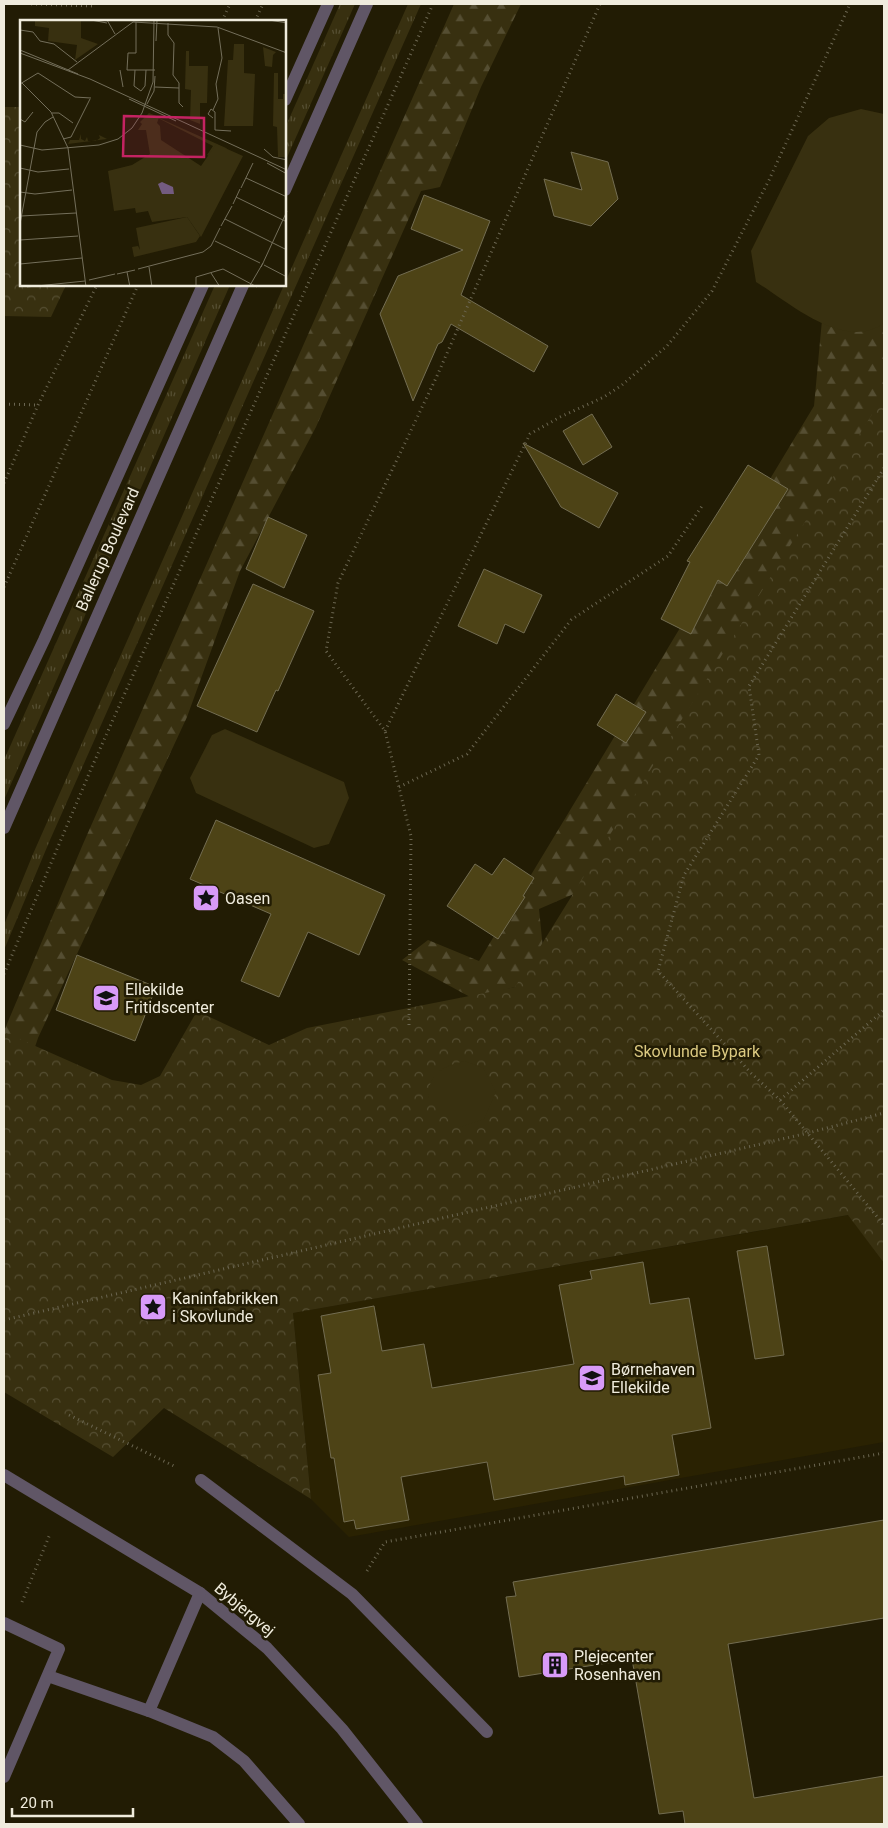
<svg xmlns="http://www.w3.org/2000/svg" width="888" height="1828" viewBox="0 0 888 1828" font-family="Roboto,sans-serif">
	<defs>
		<pattern id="grass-tufts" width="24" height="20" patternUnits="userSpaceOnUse" patternTransform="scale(1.25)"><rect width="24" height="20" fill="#383010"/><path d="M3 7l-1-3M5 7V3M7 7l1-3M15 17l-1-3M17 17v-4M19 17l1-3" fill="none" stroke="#554e32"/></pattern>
		<pattern id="forest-firs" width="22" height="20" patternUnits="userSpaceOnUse" patternTransform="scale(1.25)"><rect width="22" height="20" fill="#383010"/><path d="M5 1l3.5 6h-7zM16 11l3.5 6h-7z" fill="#554e32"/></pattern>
		<pattern id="park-crowns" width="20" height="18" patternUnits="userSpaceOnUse" patternTransform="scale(1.25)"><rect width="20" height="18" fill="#383010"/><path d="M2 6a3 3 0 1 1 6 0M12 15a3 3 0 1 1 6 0" fill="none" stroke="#554e32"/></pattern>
	</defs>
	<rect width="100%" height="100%" fill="#221c04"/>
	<polygon fill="#2a2202" points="849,1215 884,1263 884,1442 349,1537 311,1499 293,1313"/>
	<g fill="url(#grass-tufts)">
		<polygon points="340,4 355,4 285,162 285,128"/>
		<polygon points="408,4 421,4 50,840 4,950 4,925 33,854"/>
		<polygon points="215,285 230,285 4,800 4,760"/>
	</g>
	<g fill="url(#forest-firs)">
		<polygon points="454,4 521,4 481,87 440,187 421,191 316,427 240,571 187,717 38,1038 4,1139 4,1031 83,844"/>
		<polygon points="884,299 884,410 613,877 539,909 546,979 472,998 402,960 428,940 479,961 814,406 822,320"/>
	</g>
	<g fill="url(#park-crowns)">
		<polygon points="4,107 21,107 21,285 66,285 51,317 4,316"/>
		<polygon points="884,395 884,1263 848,1215 293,1313 311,1499 164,1408 113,1457 4,1392 4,1040 6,1033 112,1080 141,1085 160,1076 197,1011 269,1045 307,1028 515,987"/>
	</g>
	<g fill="#383010">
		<path d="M861 109 884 114V323C844 352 790 303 756 282L751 251 808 136 829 118Z"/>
		<polygon points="225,729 344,782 349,798 329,844 314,848 196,793 190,778 212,735"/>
		<path d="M465 1061 483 1068 496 1092 484 1119 460 1127 428 1099C428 1073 443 1066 465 1061Z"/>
	</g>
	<g fill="#4d4316" stroke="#736d52">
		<polygon points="571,152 608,162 618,199 591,226 554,216 544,179 582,190"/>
		<polygon points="424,195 490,221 461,295 548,346 534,372 451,324 442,342 438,344 413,401 380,314 398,276 463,250 411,229"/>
		<polygon points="592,414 612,447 583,465 563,431"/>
		<polygon points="523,443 618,493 599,528 561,507"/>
		<polygon points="748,465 788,489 727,586 718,580 691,634 661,619 690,562 687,561"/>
		<polygon points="268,517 307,535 284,588 246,569"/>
		<polygon points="484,569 542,595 524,633 505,624 497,644 458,626"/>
		<polygon points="253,584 314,611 278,691 276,690 257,732 197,706"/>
		<polygon points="616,694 646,712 626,743 597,725"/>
		<polygon points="216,820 385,895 359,955 308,932 279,997 241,981 271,914 190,879"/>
		<polygon points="504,858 534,878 523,896 525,897 498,939 447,906 475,864 492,875"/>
		<polygon points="77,955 156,987 135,1041 56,1010"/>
		<polygon points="767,1246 784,1355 755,1359 737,1251"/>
		<polygon points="643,1262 650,1304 689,1298 711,1428 672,1435 679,1475 625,1485 624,1476 494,1500 487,1462 401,1477 409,1520 356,1529 354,1520 344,1522 334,1458 331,1458 318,1375 331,1373 321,1316 374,1306 382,1351 424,1344 432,1388 574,1364 559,1285 592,1279 590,1271"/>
		<polygon points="884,1520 884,1618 728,1644 754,1798 884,1776 884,1824 685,1824 683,1811 659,1814 632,1659 519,1677 506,1597 516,1596 513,1582"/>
	</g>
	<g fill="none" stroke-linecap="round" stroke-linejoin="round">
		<g stroke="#6b6651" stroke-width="3" stroke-dasharray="1 4" stroke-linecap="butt">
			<polyline points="31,4 95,6 95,4"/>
			<polyline points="222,21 230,4"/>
			<polyline points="255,21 263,4"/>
			<polyline points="4,404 38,405"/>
			<polyline points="884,468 749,686 759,755 684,875 658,971 751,1073 780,1100 884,1225"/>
			<polyline points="4,483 38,405 97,285"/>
			<polyline points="4,587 138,285"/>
			<polyline points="385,731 530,434 560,417 604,397 622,385 667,346 712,291 769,180 850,4"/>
			<polyline points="399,787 467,754 571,620 668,556 702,506"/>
			<polyline points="4,974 91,769 433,4"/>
			<polyline points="409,1025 411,836 385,731 326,651 338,583 437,376 600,4"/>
			<polyline points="780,1100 884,1010"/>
			<polyline points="4,1320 808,1133 884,1113"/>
			<polyline points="69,1415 176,1467"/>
			<polyline points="367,1571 385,1542 884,1453"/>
			<polyline points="22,1602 50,1534"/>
		</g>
		<g stroke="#605666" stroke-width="12">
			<polyline points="285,100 328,4"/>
			<polyline points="285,190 367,4"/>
			<polyline points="4,724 44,640 203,285"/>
			<polyline points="4,828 243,285"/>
			<polyline points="4,1475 200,1593 267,1648 342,1729 417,1824"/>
			<polyline points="201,1480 352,1594 487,1732"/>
			<polyline points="4,1623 59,1649 4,1777"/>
			<polyline points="48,1676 149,1711 213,1737 244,1761 299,1824"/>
			<polyline points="149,1711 200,1593"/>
		</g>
	</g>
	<defs>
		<g id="sight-square" transform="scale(1.4375)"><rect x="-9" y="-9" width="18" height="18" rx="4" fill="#d89af8" stroke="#221c04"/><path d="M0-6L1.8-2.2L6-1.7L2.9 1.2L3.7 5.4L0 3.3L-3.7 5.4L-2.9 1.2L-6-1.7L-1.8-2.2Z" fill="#111"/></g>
		<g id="school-square" transform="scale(1.4375)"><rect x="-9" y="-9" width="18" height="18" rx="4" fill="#d89af8" stroke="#221c04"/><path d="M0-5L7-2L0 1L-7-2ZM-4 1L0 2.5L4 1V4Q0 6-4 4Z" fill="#111"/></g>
		<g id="building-square" transform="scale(1.4375)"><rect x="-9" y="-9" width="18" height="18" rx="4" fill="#d89af8" stroke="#221c04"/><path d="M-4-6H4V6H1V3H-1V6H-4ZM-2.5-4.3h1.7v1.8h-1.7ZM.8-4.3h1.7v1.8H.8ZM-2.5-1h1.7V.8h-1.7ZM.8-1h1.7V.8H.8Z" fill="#111"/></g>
	</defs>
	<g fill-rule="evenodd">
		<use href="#sight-square" x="206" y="898"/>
		<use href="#school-square" x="106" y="998"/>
		<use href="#sight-square" x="153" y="1307"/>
		<use href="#school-square" x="592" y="1378"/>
		<use href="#building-square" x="555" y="1665"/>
	</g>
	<g text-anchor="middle" stroke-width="5" stroke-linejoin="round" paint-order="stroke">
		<g font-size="16" fill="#f0ecdd" stroke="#221c04">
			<text transform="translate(107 549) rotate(-66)" y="6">Ballerup Boulevard</text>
			<text transform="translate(245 1609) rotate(40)" y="6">Bybjergvej</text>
		</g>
		<g font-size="16" fill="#f0ecdd" stroke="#221c04" text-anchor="start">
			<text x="225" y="904">Oasen</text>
			<text x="125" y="995">Ellekilde<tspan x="125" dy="18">Fritidscenter</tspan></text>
			<text x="172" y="1304">Kaninfabrikken<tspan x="172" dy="18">i Skovlunde</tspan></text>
			<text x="611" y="1375">Børnehaven<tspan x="611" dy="18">Ellekilde</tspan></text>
			<text x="574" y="1662">Plejecenter<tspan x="574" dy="18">Rosenhaven</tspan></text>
		</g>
		<g font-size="16" fill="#dbc981" stroke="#221c04">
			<text x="697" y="1057">Skovlunde Bypark</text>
		</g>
	</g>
	<g transform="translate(20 20)">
		<rect width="266" height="266" fill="#221c04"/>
		<path d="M15 0H61V18L78 24 55 40 57 25 28 21 29 8 15 6ZM243 27 256 32 253 35 252 47 245 46Z" fill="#383010"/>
		<path d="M130 94 206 128 209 132 195 140 187 135 193 126ZM61 114V119L65 121 67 117 68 121H76L80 118 79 115 87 119 48 124 50 120H59Z" fill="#383010"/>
		<path d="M214 24H224V53L235 54 233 106H204L208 40H213ZM166 31H169V46H188L187 83H180V104L170 100 171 70 165 69ZM254 53H258V79H263V74H266V137H258L257 107 253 106ZM129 93 139 97 137 103 140 106 141 120 181 146 196 124 223 136 181 217 167 197 132 202 128 191 116 193 115 188 94 191 88 151 112 145 130 134 126 110H118L122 104 120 102Z" fill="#383010"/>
		<path d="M167 197 180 216 176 222 114 237 112 227 118 226 120 230 116 208Z" fill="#383010"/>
		<path d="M142 162 153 167 154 174H142L138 164Z" fill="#735b80"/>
		<path fill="none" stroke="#746f5b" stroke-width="1" d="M71 0 87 3M87 0 95 14M249 0 267 3M116 2V33H108L107 50H135M148 3V15L154 23 153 55 159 63V83L163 87M0 10 13 12 20 21 34 24 57 42M136 21 137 0M0 30 58 54M0 33 70 59 267 150M48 50 113 2 197 7 267 33M100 50 103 67M115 50 114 66 121 71 125 66 126 50M2 63 31 92 48 128 66 267M0 64 18 53 55 77 71 78M135 67 159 68M109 79 156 101M127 84 134 71 135 56M193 90 198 79 196 64 202 38 198 8M32 93H39L53 103M193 98 188 94 191 89 195 92V110L211 111M0 99 5 102 13 92M43 119 51 117 70 79M0 125 22 130 79 125 98 119 112 108 122 93 133 62 134 0M244 129 253 137 267 140M247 143 267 154M0 148 18 152 49 149M226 158 267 177M221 168 233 143M0 172 15 174 52 170M216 177 267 202M213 184 220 169M1 196 56 193M205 199 267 230M0 204 17 112 25 102 33 97M201 206 212 186M0 220 58 216M195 221 240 243M243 243 267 191M0 244 62 238M244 245 267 257M129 247 132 267M118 249 183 232 191 226 200 208M107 252 110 267M191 253 200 267M97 254 115 250M69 260 95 254M7 267 65 261M176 267V257L203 249 237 267M229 267 243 243 241 247"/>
		<path fill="#c42362" fill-opacity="0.15" stroke="#c42362" stroke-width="2.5" d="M104 96 184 98V137L103 136Z"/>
		<rect width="266" height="266" fill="none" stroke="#f0ecdd" stroke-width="2.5"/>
	</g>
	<rect width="888" height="1828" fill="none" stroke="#f0ecdd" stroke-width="10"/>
	<path d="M12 1808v8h121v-8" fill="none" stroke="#f0ecdd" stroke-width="2.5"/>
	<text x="20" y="1808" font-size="15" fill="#f0ecdd" stroke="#221c04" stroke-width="4" paint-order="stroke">20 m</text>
</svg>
